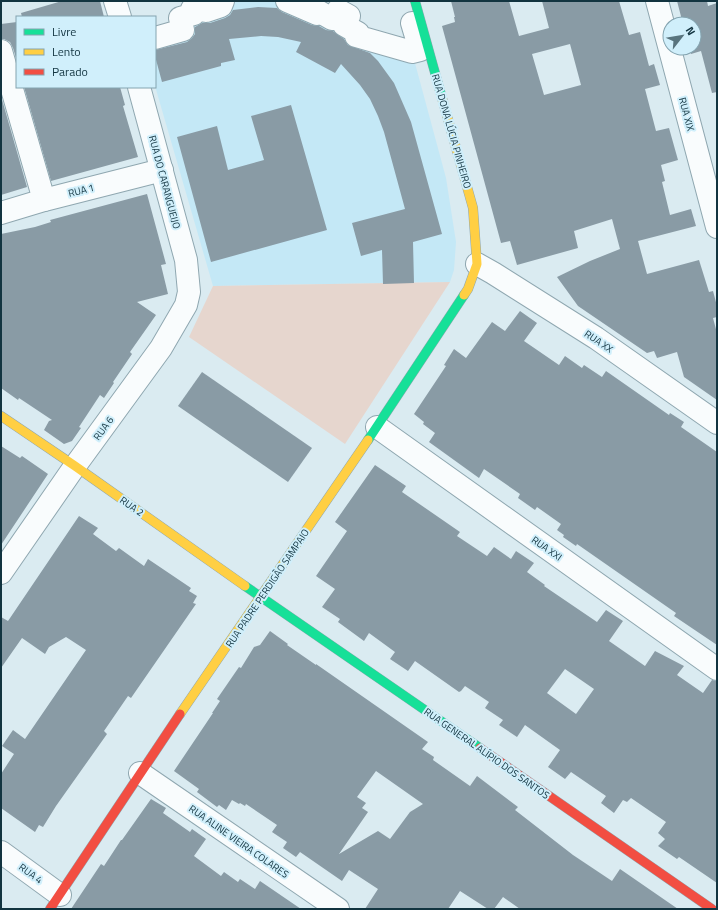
<svg xmlns="http://www.w3.org/2000/svg" width="718" height="910" viewBox="0 0 718 910" font-family="'Titillium Web',sans-serif">
	<rect width="100%" height="100%" fill="#daebf1"/>
	<polygon fill="#c4e8f6" points="223,1 287,1 412,52 446,178 456,242 454,270 450,282 213,286 155,86 155,38"/>
	<polygon fill="#e6d6ce" points="450,282 345,444 189,337 213,286"/>
	<g fill="#899ba5" fill-rule="evenodd">
		<polygon points="62,1 100,1 104,17 22,17 21,13"/>
		<path d="M451 1H509L519 36 549 28 542 1H619L629 35 640 32 649 66 654 64 660 85 645 89 656 131 669 128 678 160 661 165 665 181 662 182 670 215 691 209 696 226 638 241 647 274 699 260 709 292 713 291 717 306V317L713 318 717 333V400L684 377 677 352 657 358 654 351 647 353 578 306 557 277 590 261 620 249 612 219 574 231 578 248 517 265 510 241 501 243 442 26 455 22 454 17H455ZM570 44 581 85 544 95 532 54Z"/>
		<polygon points="677,1 707,1 708,6 717,3 717,92 712,93 701,51 691,54 690,48 694,48 694,24 683,24"/>
		<polygon points="258,7 277,8 282,12 312,25 319,26 326,30 333,31 344,39 348,45 370,53 378,61 394,83 411,122 442,234 413,242 414,283 383,284 382,250 361,256 352,223 405,209 384,132 378,116 370,99 360,85 341,64 335,73 296,52 301,42 278,37 261,36 229,39 235,60 221,63 221,66 162,82 155,56 155,50 187,42 192,38 195,34 195,27 202,23 210,23 225,18 230,15 233,10"/>
		<polygon points="17,22 17,61 13,48 10,42 4,39 1,39 1,24"/>
		<polygon points="24,87 120,87 125,105 123,106 138,157 51,181"/>
		<polygon points="1,96 27,187 1,195"/>
		<polygon points="291,105 327,230 211,262 177,137 217,126 228,170 264,160 251,116"/>
		<polygon points="147,194 166,264 161,265 168,294 137,302 156,315 130,352 132,354 113,382 114,383 104,398 100,395 79,427 81,428 72,441 64,444 44,430 49,421 52,420 19,398 18,400 1,388 1,234 35,227 51,222 50,220"/>
		<polygon points="520,311 537,323 524,341 559,365 565,356 582,368 584,365 602,377 606,371 669,415 670,413 684,422 681,427 717,452 717,645 674,616 676,613 577,544 576,546 563,537 564,535 557,530 561,524 537,507 535,510 518,498 520,494 484,469 479,478 429,442 435,433 423,424 424,422 414,414 446,366 444,365 454,349 466,358 492,322 505,331"/>
		<polygon points="202,372 312,448 288,482 178,406"/>
		<polygon points="1,446 20,458 22,456 48,474 1,545"/>
		<path d="M375 465 406 486 402 492 460 532 457 536 487 556 494 547 511 559 516 551 534 563 527 572 545 585 544 586 597 622 606 610 623 621 609 641 645 666 655 651 684 666 677 675 703 693 712 680 717 681V883L679 857 677 859 658 846 665 839 658 833 666 822 631 798 627 802 623 800 614 813 601 803 606 796 571 772 565 779 548 767 560 750 525 725 517 737 499 725 503 720 485 708 489 702 465 686 461 691 459 692 415 661 408 671 390 659 395 652 369 633 364 641 338 622 340 619 322 607 335 589 316 576 347 531 335 522ZM565 669 594 689 576 714 547 693Z"/>
		<polygon points="79,516 98,528 93,534 116,551 119,548 144,566 148,559 191,588 189,591 197,596 193,603 196,604 131,698 128,696 104,731 107,734 56,806 43,827 39,825 35,832 1,808 1,774 14,754 2,746 13,730 25,739 86,650 66,637 49,647 45,654 22,638 1,668 1,617 8,621"/>
		<path d="M270 631 288 644 287 645 316 665V664L428 742 422 749 434 757 433 760 470 786 477 776 518 807 515 810 573 855 612 881 620 869 678 909H520L503 897 494 909H488L460 891 448 909H365L378 889 349 870 342 881 300 852 296 857 283 848 287 842 272 832 277 825 246 804 245 806 240 803 239 804 232 800 226 810 219 805 217 807 197 792 199 789 174 771 213 713H212L220 701 217 699 239 667 241 668 254 647 260 645ZM376 771 423 804 410 812 390 839 378 831 339 854 368 812 362 808 366 803 357 797Z"/>
		<polygon points="151,799 166,808 163,813 190,832 192,829 206,839 194,856 221,876 224,872 238,882 240,879 255,889 260,881 301,909 71,909 101,864 104,866 121,840 122,840"/>
	</g>
	<g fill="none" stroke-linecap="round" stroke-linejoin="round">
		<g stroke="#8fa7b0" stroke-width="24">
			<g id="street">
				<polyline points="115,1 120,17"/>
				<polyline points="287,1 317,14 318,11 332,19 338,10 349,16 344,25 358,33 356,36 412,52 420,50 412,23"/>
				<polyline points="657,1 717,227"/>
				<polyline points="155,38 183,30 180,18 194,14 192,9 205,5 206,11 221,6 223,1"/>
				<polyline points="1,51 44,200"/>
				<polyline points="1,213 44,200 162,170"/>
				<polyline points="477,264 493,273 596,338 717,423"/>
				<polyline points="377,427 717,669"/>
				<polyline points="1,573 75,466 161,348 186,305 189,292 186,260 139,87"/>
				<polyline points="140,773 338,909"/>
				<polyline points="1,852 60,895"/>
			</g>
		</g>
		<g stroke="#8fa7b0" stroke-width="10">
			<g id="fast">
				<polyline points="415,1 442,98"/>
				<polyline points="368,440 464,295"/>
				<polyline points="245,586 480,748"/>
			</g>
		</g>
		<g stroke="#8fa7b0" stroke-width="10">
			<g id="slow">
				<polyline points="442,98 473,208 477,264 468,289 464,295"/>
				<polyline points="1,416 75,466 245,586"/>
				<polyline points="180,714 368,440"/>
			</g>
		</g>
		<g stroke="#8fa7b0" stroke-width="10">
			<g id="jam">
				<polyline points="480,748 712,909"/>
				<polyline points="50,909 180,714"/>
			</g>
		</g>
		<use href="#street" stroke="#f9fcfd" stroke-width="22"/>
		<use href="#fast" stroke="#16e098" stroke-width="9"/>
		<use href="#slow" stroke="#ffcf43" stroke-width="9"/>
		<use href="#jam" stroke="#f24e42" stroke-width="9"/>
	</g>
	<g text-anchor="middle" stroke-width="4" stroke-linejoin="round" paint-order="stroke">
		<g font-size="10" fill="#123440" stroke="#d0effb">
			<text transform="translate(687 114) rotate(75)" y="4">RUA XIX</text>
			<text transform="translate(452 131) rotate(74)" y="4">RUA DONA LÚCIA PINHEIRO</text>
			<text transform="translate(165 182) rotate(75)" y="4">RUA DO CARANGUEIJO</text>
			<text transform="translate(81 190) rotate(-14)" y="4">RUA 1</text>
			<text transform="translate(599 341) rotate(34)" y="4">RUA XX</text>
			<text transform="translate(103 428) rotate(-54)" y="4">RUA 6</text>
			<text transform="translate(132 506) rotate(35)" y="4">RUA 2</text>
			<text transform="translate(547 548) rotate(35)" y="4">RUA XXI</text>
			<text transform="translate(267 588) rotate(-56)" y="4">RUA PADRE PERDIGÃO SAMPAIO</text>
			<text transform="translate(487 753) rotate(35)" y="4">RUA GENERAL ALÍPIO DOS SANTOS</text>
			<text transform="translate(239 841) rotate(35)" y="4">RUA ALINE VIEIRA COLARES</text>
			<text transform="translate(31 873) rotate(36)" y="4">RUA 4</text>
		</g>
	</g>
	<rect width="718" height="910" fill="none" stroke="#123440" stroke-width="4"/>
	<rect x="16" y="16" width="140" height="72" fill="#d0effb" stroke="#84a4b0"/>
	<rect x="24" y="29" width="20" height="6" fill="#16e098" stroke="#84a4b0"/>
	<text x="52" y="36" font-size="12" fill="#123440">Livre</text>
	<rect x="24" y="49" width="20" height="6" fill="#ffcf43" stroke="#84a4b0"/>
	<text x="52" y="56" font-size="12" fill="#123440">Lento</text>
	<rect x="24" y="69" width="20" height="6" fill="#f24e42" stroke="#84a4b0"/>
	<text x="52" y="76" font-size="12" fill="#123440">Parado</text>
	<g transform="translate(682 36) rotate(59)"><circle r="19" fill="#d0effb" stroke="#84a4b0"/>
	<path d="M0-3L7 15L0 10L-7 15Z" fill="#58747e"/>
	<text y="-6" font-size="11" font-weight="bold" text-anchor="middle" fill="#123440">N</text>
	</g>
</svg>
